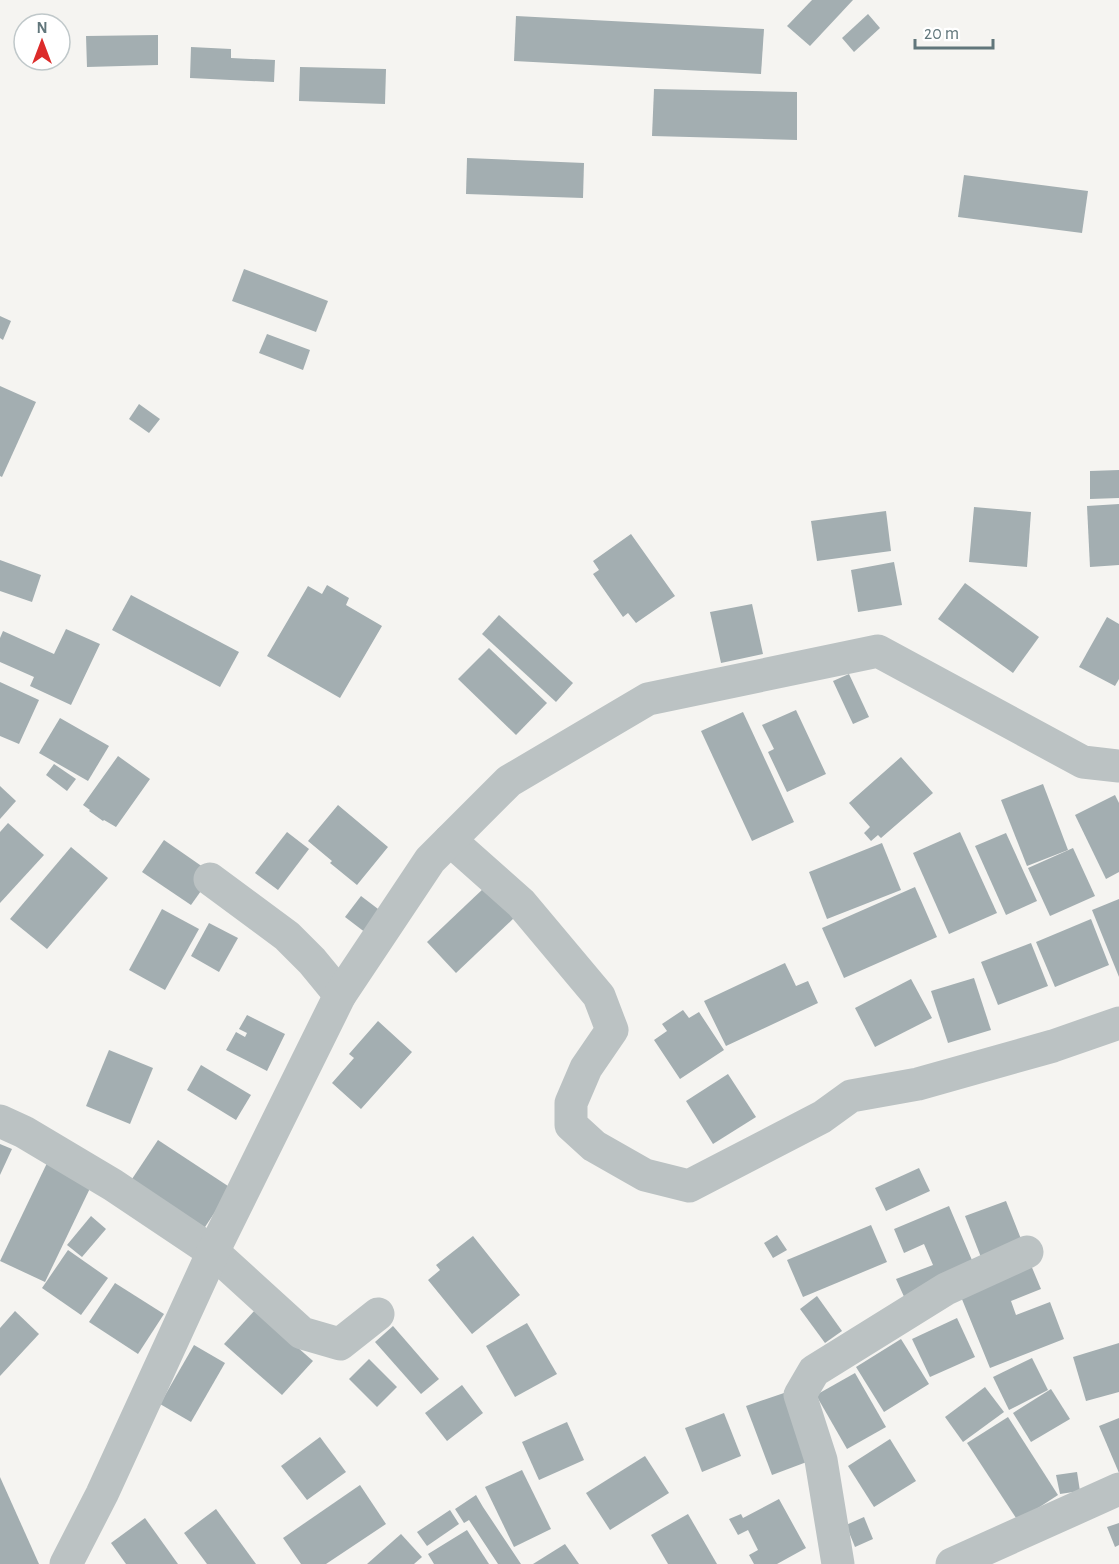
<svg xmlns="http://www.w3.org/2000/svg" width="1119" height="1564" viewBox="0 0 1119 1564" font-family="'Alegreya Sans',sans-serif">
	<rect width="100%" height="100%" fill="#f5f4f1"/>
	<g fill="#a3aeb1">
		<polygon points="812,0 853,0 810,46 787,26"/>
		<polygon points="868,14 880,28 854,52 842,38"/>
		<polygon points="516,16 764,29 761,74 514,61"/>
		<polygon points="158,35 158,65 87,67 86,36"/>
		<polygon points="191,47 231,49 231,58 275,60 274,82 190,78"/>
		<polygon points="300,67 386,69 385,104 299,101"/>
		<polygon points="654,89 797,92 797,140 652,136"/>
		<polygon points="467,158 584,163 583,198 466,194"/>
		<polygon points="964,175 1088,191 1082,233 958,217"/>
		<polygon points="244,269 328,301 316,332 232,301"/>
		<polygon points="0,316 11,321 3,340 0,338"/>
		<polygon points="267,334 310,350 303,370 259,353"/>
		<polygon points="0,386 36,402 2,477 0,476"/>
		<polygon points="139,404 160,419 149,433 129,419"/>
		<polygon points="1119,470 1119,498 1090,499 1090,471"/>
		<polygon points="1119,504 1119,565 1090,567 1087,506"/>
		<polygon points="974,507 1031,512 1027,567 969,562"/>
		<polygon points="886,511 891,551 817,561 811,521"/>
		<polygon points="631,534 675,596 636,623 628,613 623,617 593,574 599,570 593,561"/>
		<polygon points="0,560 41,575 32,602 0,591"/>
		<polygon points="894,562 902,605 858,612 851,570"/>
		<polygon points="965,583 1039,637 1013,673 938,619"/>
		<polygon points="327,585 349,598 346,605 382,626 340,698 267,656 308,586 322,594"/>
		<polygon points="131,595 239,652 220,687 112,630"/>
		<polygon points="752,604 763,654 721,663 710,612"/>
		<polygon points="499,615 573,683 556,702 482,634"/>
		<polygon points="1107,617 1119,624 1119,679 1115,686 1079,667"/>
		<polygon points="66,629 100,644 71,705 30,686 34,677 0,662 0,638 3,631 54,654"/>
		<polygon points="489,648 547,703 516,735 458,679"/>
		<polygon points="849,674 869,717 853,724 833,681"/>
		<polygon points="0,682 39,700 19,744 0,736"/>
		<polygon points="796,710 826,774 787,792 768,752 774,749 762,725"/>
		<polygon points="743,712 794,822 752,841 701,731"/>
		<polygon points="60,718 109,746 88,781 39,753"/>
		<polygon points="118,756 150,779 116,827 104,820 103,821 89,811 90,810 83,805"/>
		<polygon points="901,757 933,793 881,838 878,835 871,841 864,833 870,827 849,803"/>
		<polygon points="54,764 76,779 67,791 46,775"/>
		<polygon points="1043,784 1068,850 1027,866 1001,800"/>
		<polygon points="0,786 16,801 0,819"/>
		<polygon points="1115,795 1119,803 1119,872 1106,879 1075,815"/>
		<polygon points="338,805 388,847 357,885 330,863 332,861 308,841"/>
		<polygon points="8,823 44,855 0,903 0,832"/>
		<polygon points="287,832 309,849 278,890 255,873"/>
		<polygon points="960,832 997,913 949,934 913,853"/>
		<polygon points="1006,833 1037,901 1006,915 975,846"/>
		<polygon points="164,840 213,874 191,905 142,872"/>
		<polygon points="882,843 901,890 827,919 809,872"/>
		<polygon points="71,847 108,878 47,949 10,919"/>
		<polygon points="1073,848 1095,896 1050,916 1028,868"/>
		<polygon points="485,887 515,917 456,973 427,942"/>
		<polygon points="915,887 937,937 844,978 822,928"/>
		<polygon points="361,896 382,912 366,933 345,917"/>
		<polygon points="1119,899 1119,977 1092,910"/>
		<polygon points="162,909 199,929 165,990 129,970"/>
		<polygon points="1091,919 1109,965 1055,987 1036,942"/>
		<polygon points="209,923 238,938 219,972 191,956"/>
		<polygon points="1031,943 1048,986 998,1005 981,962"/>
		<polygon points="785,963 796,986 808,981 818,1003 726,1046 704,1001"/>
		<polygon points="974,978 991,1030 948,1043 931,991"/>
		<polygon points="911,979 932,1018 875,1047 855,1008"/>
		<polygon points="683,1010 689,1018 699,1012 724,1050 680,1079 654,1040 667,1031 662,1024"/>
		<polygon points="247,1015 285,1034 267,1071 226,1050 236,1032 245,1037 247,1033 239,1029"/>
		<polygon points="378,1021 412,1052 361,1109 332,1083 354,1058 349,1054"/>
		<polygon points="109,1050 153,1068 130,1124 86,1106"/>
		<polygon points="201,1065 251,1095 236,1120 187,1090"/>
		<polygon points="728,1074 756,1117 713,1144 686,1101"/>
		<polygon points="158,1140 231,1188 203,1230 130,1182"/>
		<polygon points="0,1144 12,1149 0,1175"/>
		<polygon points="48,1161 93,1182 45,1282 0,1261"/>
		<polygon points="919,1168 930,1191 886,1211 875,1188"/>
		<polygon points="1006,1201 1025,1249 984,1265 965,1216"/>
		<polygon points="949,1206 977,1272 906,1301 896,1279 933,1265 924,1244 904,1253 894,1229"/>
		<polygon points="91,1216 106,1229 82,1257 67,1245"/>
		<polygon points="871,1225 887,1262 803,1297 787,1260"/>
		<polygon points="777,1235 787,1250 773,1258 764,1243"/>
		<polygon points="473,1236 520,1295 472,1334 428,1280 440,1270 436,1265"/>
		<polygon points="68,1250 108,1278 81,1315 42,1288"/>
		<polygon points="1028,1258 1041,1289 1011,1301 1016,1315 1050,1302 1064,1339 990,1368 957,1287"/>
		<polygon points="115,1283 164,1314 138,1354 89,1322"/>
		<polygon points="817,1296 842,1331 825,1343 800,1309"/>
		<polygon points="255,1310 313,1361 282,1395 224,1344"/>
		<polygon points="15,1311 39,1334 0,1376 0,1328"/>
		<polygon points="957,1318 975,1357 930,1377 912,1339"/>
		<polygon points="527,1323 557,1374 515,1397 486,1346"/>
		<polygon points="393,1326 439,1379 421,1394 375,1342"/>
		<polygon points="901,1339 929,1384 884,1412 856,1367"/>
		<polygon points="1119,1343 1119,1392 1086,1401 1073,1357"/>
		<polygon points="194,1345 225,1363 191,1422 160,1404"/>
		<polygon points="1032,1358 1048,1390 1009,1410 993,1377"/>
		<polygon points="369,1359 397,1387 377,1407 349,1379"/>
		<polygon points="855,1373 886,1427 847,1449 816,1395"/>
		<polygon points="462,1385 483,1413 447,1441 425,1413"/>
		<polygon points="985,1387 1004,1412 963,1442 945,1417"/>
		<polygon points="1051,1389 1070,1419 1031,1442 1013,1413"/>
		<polygon points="784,1393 812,1460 772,1475 746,1406"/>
		<polygon points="724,1413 741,1456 702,1472 685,1428"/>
		<polygon points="1008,1417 1058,1495 1018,1521 967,1443"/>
		<polygon points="1119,1418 1119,1473 1099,1426"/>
		<polygon points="567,1422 584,1460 539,1480 522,1442"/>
		<polygon points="320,1437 346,1472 307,1500 281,1466"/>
		<polygon points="890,1439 916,1481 874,1507 848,1466"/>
		<polygon points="645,1456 669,1493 610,1530 586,1493"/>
		<polygon points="522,1470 551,1529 514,1547 485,1487"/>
		<polygon points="1077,1472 1080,1491 1060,1494 1056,1475"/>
		<polygon points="0,1477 39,1564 0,1564"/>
		<polygon points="360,1485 386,1524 326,1564 301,1564 283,1538"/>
		<polygon points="476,1495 483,1507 521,1564 498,1564 469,1520 464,1523 455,1509"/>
		<polygon points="779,1499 806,1548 777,1564 754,1564 749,1555 758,1550 748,1530 738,1535 729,1519 741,1514 743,1518"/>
		<polygon points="216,1509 256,1564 207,1564 184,1533"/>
		<polygon points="450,1510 459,1524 427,1546 417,1532"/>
		<polygon points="688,1514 717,1564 668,1564 651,1535"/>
		<polygon points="864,1517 873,1539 855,1547 846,1525"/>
		<polygon points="145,1518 178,1564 126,1564 111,1543"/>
		<polygon points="1119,1523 1119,1545 1115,1547 1107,1527"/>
		<polygon points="467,1530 489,1564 434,1564 428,1554"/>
		<polygon points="401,1534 422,1557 414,1564 367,1564"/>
		<polygon points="565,1544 579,1564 533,1564"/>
	</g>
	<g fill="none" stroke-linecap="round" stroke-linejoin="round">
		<g stroke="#bbc2c3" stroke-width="33">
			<polyline points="450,840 521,903 599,996 612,1030 586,1068 571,1103 571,1125 594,1146 645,1175 689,1186 822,1117 851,1096 918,1084 1053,1046 1119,1023"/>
			<polyline points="210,879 287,936 312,961 340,995"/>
			<polyline points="0,1121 24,1132 113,1185 213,1252 302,1333 340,1344 378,1314"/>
			<polyline points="66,1564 102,1494 213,1252 340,995 430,860 509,781 648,699 878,651 1083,762 1119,766"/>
			<polyline points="838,1564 821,1460 800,1395 814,1371 946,1289 1027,1252"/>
			<polyline points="952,1564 1119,1489"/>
		</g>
	</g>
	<g transform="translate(42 42)"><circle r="28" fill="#ffffff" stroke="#c0c8ca" stroke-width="1.5"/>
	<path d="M0-4.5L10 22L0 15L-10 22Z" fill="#dc2b2a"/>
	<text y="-9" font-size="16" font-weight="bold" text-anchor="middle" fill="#61767b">N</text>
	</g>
	<path d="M915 39v9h78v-9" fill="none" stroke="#61767b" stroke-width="3"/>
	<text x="924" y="39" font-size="18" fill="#61767b" stroke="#ffffff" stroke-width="4.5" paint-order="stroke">20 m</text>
</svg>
